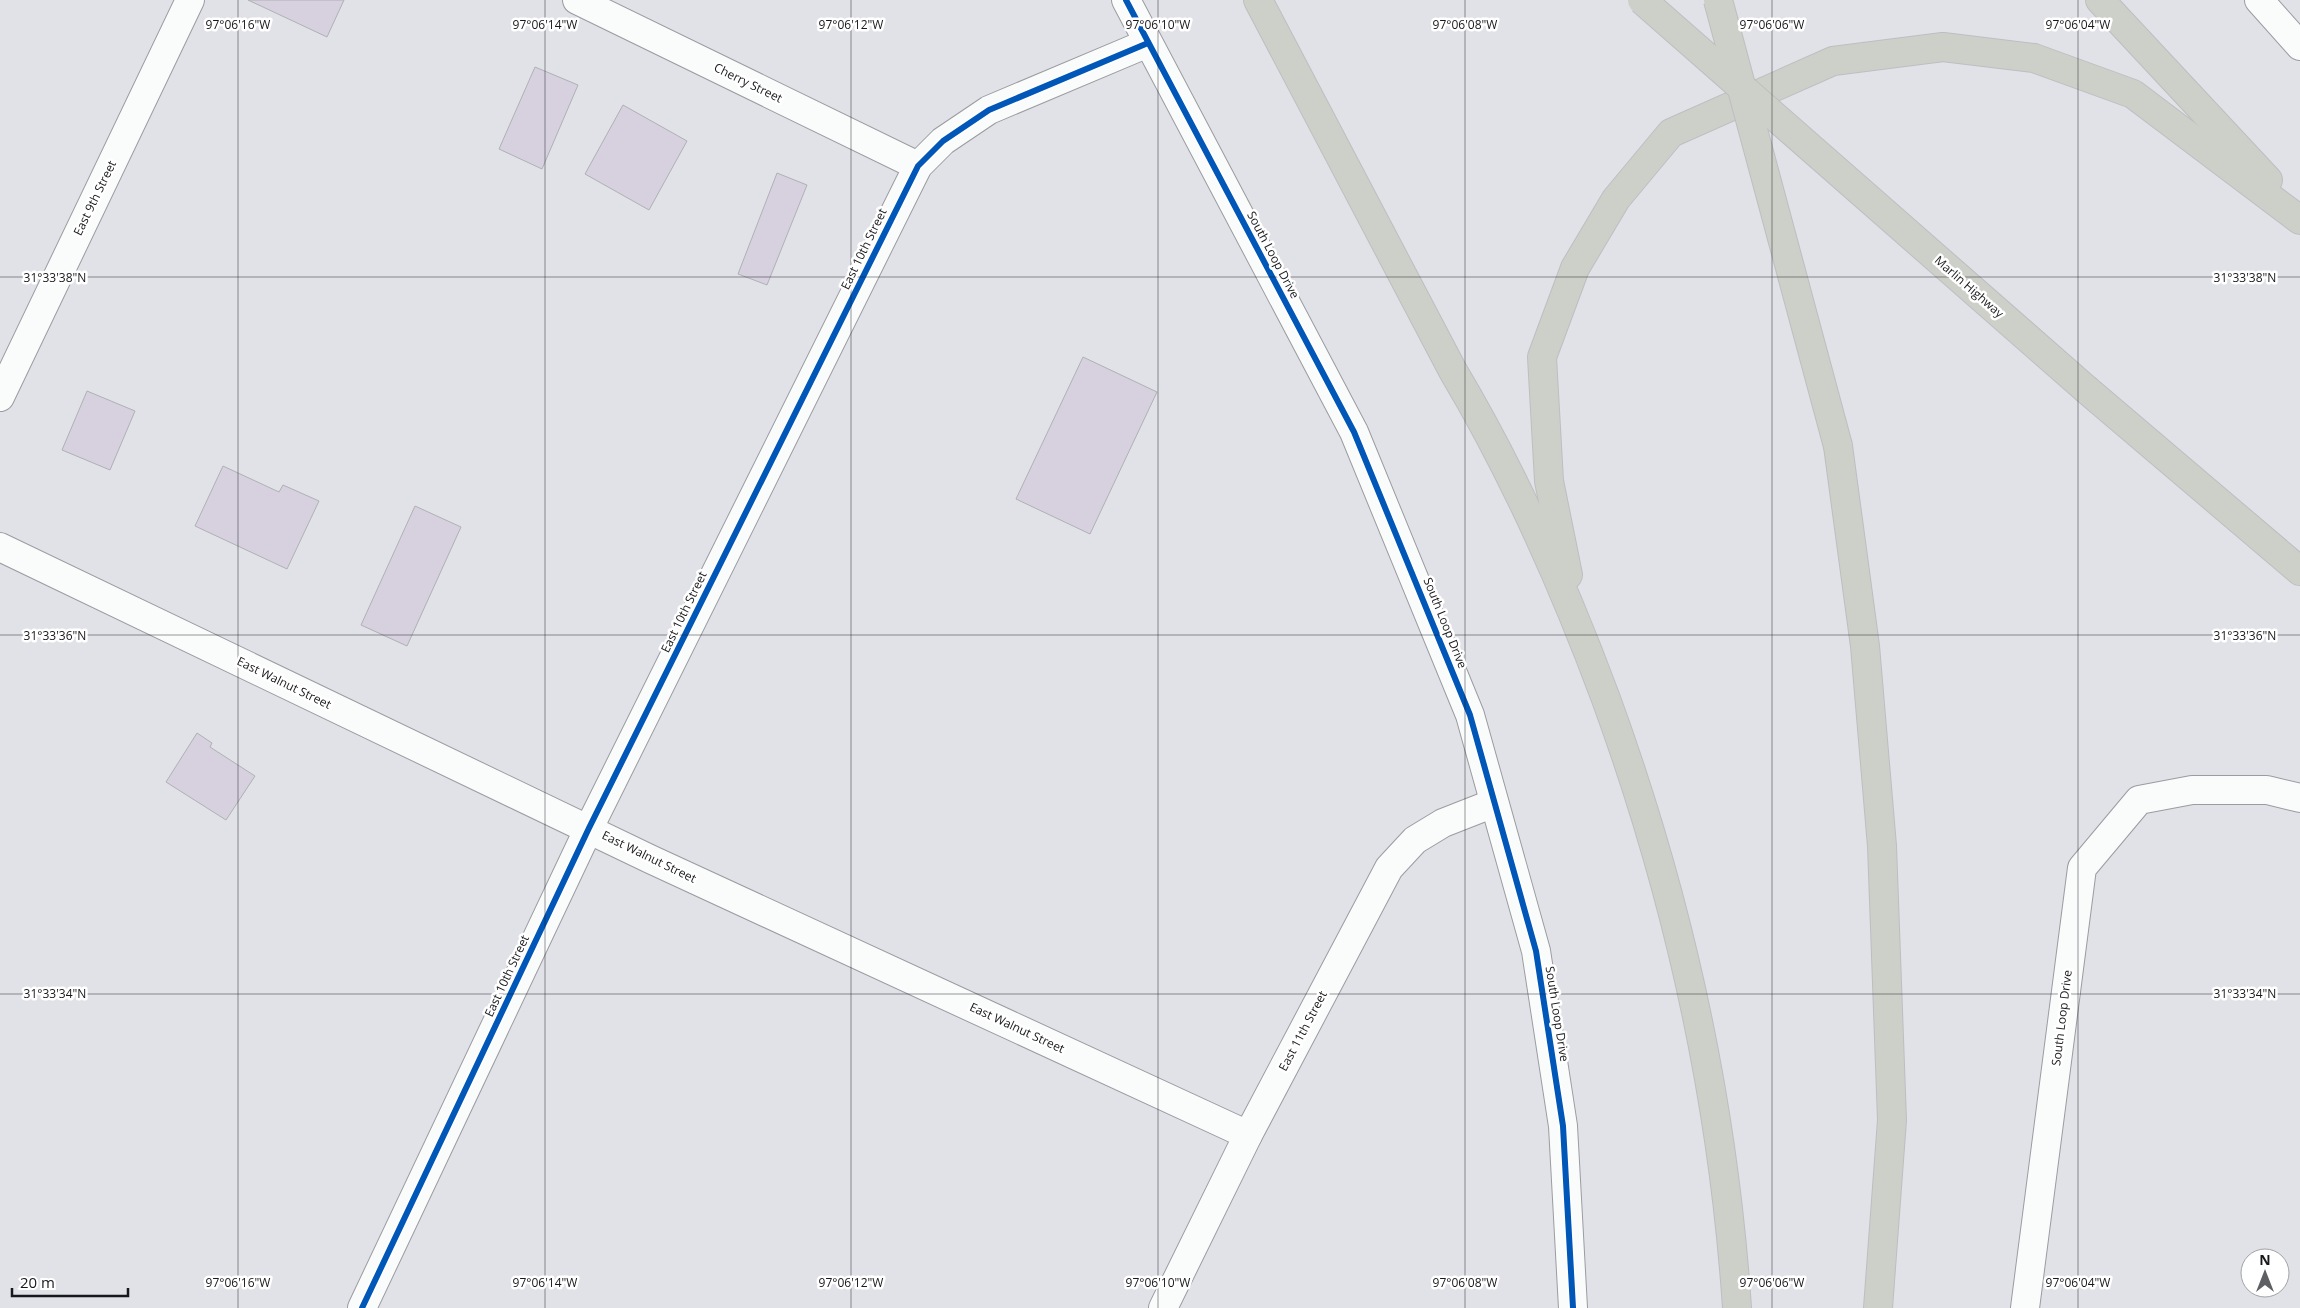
<svg xmlns="http://www.w3.org/2000/svg" width="2300" height="1308" viewBox="0 0 2300 1308" font-family="'Open Sans',sans-serif">
	<rect width="100%" height="100%" fill="#e0e2e7"/>
	<g fill="#d6d0df" stroke="#b0b0b4">
		<polygon points="248,0 344,0 327,37"/>
		<polygon points="535,67 578,85 542,169 499,149"/>
		<polygon points="623,105 687,141 649,210 585,174"/>
		<polygon points="777,173 807,185 767,285 738,274"/>
		<polygon points="1083,357 1157,392 1090,534 1016,499"/>
		<polygon points="87,391 135,411 110,470 62,450"/>
		<polygon points="223,466 279,492 283,485 319,501 287,569 195,526"/>
		<polygon points="415,506 461,527 407,646 361,625"/>
		<polygon points="197,733 212,743 210,747 255,776 226,820 166,782"/>
	</g>
	<g fill="none" stroke-linecap="round" stroke-linejoin="round">
		<g stroke="#9a9ca0" stroke-width="30">
			<g id="minor">
				<polyline points="577,0 918,166"/>
				<polyline points="0,397 190,0"/>
				<polyline points="0,547 650,859 1248,1135"/>
				<polyline points="362,1308 589,828 918,166 943,141 989,110 1148,43"/>
				<polyline points="1163,1308 1248,1135 1389,868 1415,840 1443,823 1494,803"/>
			</g>
		</g>
		<g stroke="#9a9ca0" stroke-width="30">
			<g id="tertiary">
				<polyline points="1126,0 1354,432 1470,715 1536,951 1563,1126 1573,1308"/>
				<polyline points="2259,0 2300,46"/>
				<polyline points="2025,1308 2082,868 2139,800 2192,790 2267,790 2300,798"/>
			</g>
		</g>
		<g stroke="#bdbec0" stroke-width="30">
			<g id="motorway">
				<path d="M1258 0 1453 371C1515 475 1564 586 1606 699 1678 896 1723 1098 1737 1308"/>
				<polyline points="2100,0 2268,180"/>
				<polyline points="2087,390 2300,571"/>
				<polyline points="1838,446 1865,646 1882,846 1892,1120 1878,1308"/>
				<polyline points="1568,575 1549,481 1542,357 1575,268 1616,199 1671,133 1833,61 1943,47 2034,58 2133,94 2300,220"/>
			</g>
		</g>
		<use href="#minor" stroke="#fafbfb" stroke-width="28"/>
		<use href="#tertiary" stroke="#fafbfb" stroke-width="28"/>
		<use href="#motorway" stroke="#cdd0c9" stroke-width="28"/>
		<g stroke="#bdbec0" stroke-width="30" stroke-linecap="butt">
			<g id="motorway-bridge">
				<polyline points="1642,0 2087,390"/>
				<polyline points="1718,0 1838,446"/>
			</g>
		</g>
		<use href="#motorway-bridge" stroke="#cdd0c9" stroke-width="28"/>
		<g stroke="#fff" stroke-width="9">
			<g id="cycleway">
				<polyline points="1126,0 1354,432 1470,715 1536,951 1563,1126 1573,1308"/>
				<polyline points="362,1308 589,828 918,166 943,141 989,110 1148,43"/>
			</g>
		</g>
		<use href="#cycleway" stroke="#0057b8" stroke-width="6"/>
	</g>
	<path fill="none" stroke="#17181b" stroke-width="1" stroke-opacity="0.45" d="M238 0V1308M545 0V1308M851 0V1308M1158 0V1308M1465 0V1308M1772 0V1308M2078 0V1308M0 277H2300M0 635H2300M0 994H2300"/>
	<g text-anchor="middle" stroke-width="5" stroke-linejoin="round" paint-order="stroke">
		<g font-size="12" fill="#17181b" stroke="#fff">
			<text transform="translate(748 83) rotate(26)" y="4">Cherry Street</text>
			<text transform="translate(95 198) rotate(-64)" y="4">East 9th Street</text>
			<text transform="translate(864 249) rotate(-64)" y="4">East 10th Street</text>
			<text transform="translate(1273 255) rotate(62)" y="4">South Loop Drive</text>
			<text transform="translate(1969 287) rotate(41)" y="4">Marlin Highway</text>
			<text transform="translate(684 612) rotate(-64)" y="4">East 10th Street</text>
			<text transform="translate(1445 623) rotate(68)" y="4">South Loop Drive</text>
			<text transform="translate(284 683) rotate(26)" y="4">East Walnut Street</text>
			<text transform="translate(649 857) rotate(26)" y="4">East Walnut Street</text>
			<text transform="translate(507 976) rotate(-65)" y="4">East 10th Street</text>
			<text transform="translate(1557 1014) rotate(81)" y="4">South Loop Drive</text>
			<text transform="translate(2062 1018) rotate(-83)" y="4">South Loop Drive</text>
			<text transform="translate(1017 1028) rotate(25)" y="4">East Walnut Street</text>
			<text transform="translate(1303 1031) rotate(-62)" y="4">East 11th Street</text>
		</g>
	</g>
	<g font-size="12" text-anchor="middle" fill="#17181b" stroke="#fff" stroke-width="5" stroke-linejoin="round" paint-order="stroke">
		<text x="238" y="29">97°06'16"W</text>
		<text x="545" y="29">97°06'14"W</text>
		<text x="851" y="29">97°06'12"W</text>
		<text x="1158" y="29">97°06'10"W</text>
		<text x="1465" y="29">97°06'08"W</text>
		<text x="1772" y="29">97°06'06"W</text>
		<text x="2078" y="29">97°06'04"W</text>
		<text x="55" y="282">31°33'38"N</text>
		<text x="2245" y="282">31°33'38"N</text>
		<text x="55" y="640">31°33'36"N</text>
		<text x="2245" y="640">31°33'36"N</text>
		<text x="55" y="998">31°33'34"N</text>
		<text x="2245" y="998">31°33'34"N</text>
		<text x="238" y="1287">97°06'16"W</text>
		<text x="545" y="1287">97°06'14"W</text>
		<text x="851" y="1287">97°06'12"W</text>
		<text x="1158" y="1287">97°06'10"W</text>
		<text x="1465" y="1287">97°06'08"W</text>
		<text x="1772" y="1287">97°06'06"W</text>
		<text x="2078" y="1287">97°06'04"W</text>
	</g>
	<g transform="translate(2265 1273)"><circle r="24" fill="#ffffff" stroke="#a2a3a4"/>
	<path d="M0-4L9 19L0 12L-9 19Z" fill="#5d5f62"/>
	<text y="-8" font-size="14" font-weight="bold" text-anchor="middle" fill="#17181b">N</text>
	</g>
	<path d="M12 1288v8h116v-8" fill="none" stroke="#17181b" stroke-width="2.5"/>
	<text x="20" y="1288" font-size="15" fill="#17181b" stroke="#ffffff" stroke-width="4" paint-order="stroke">20 m</text>
</svg>
